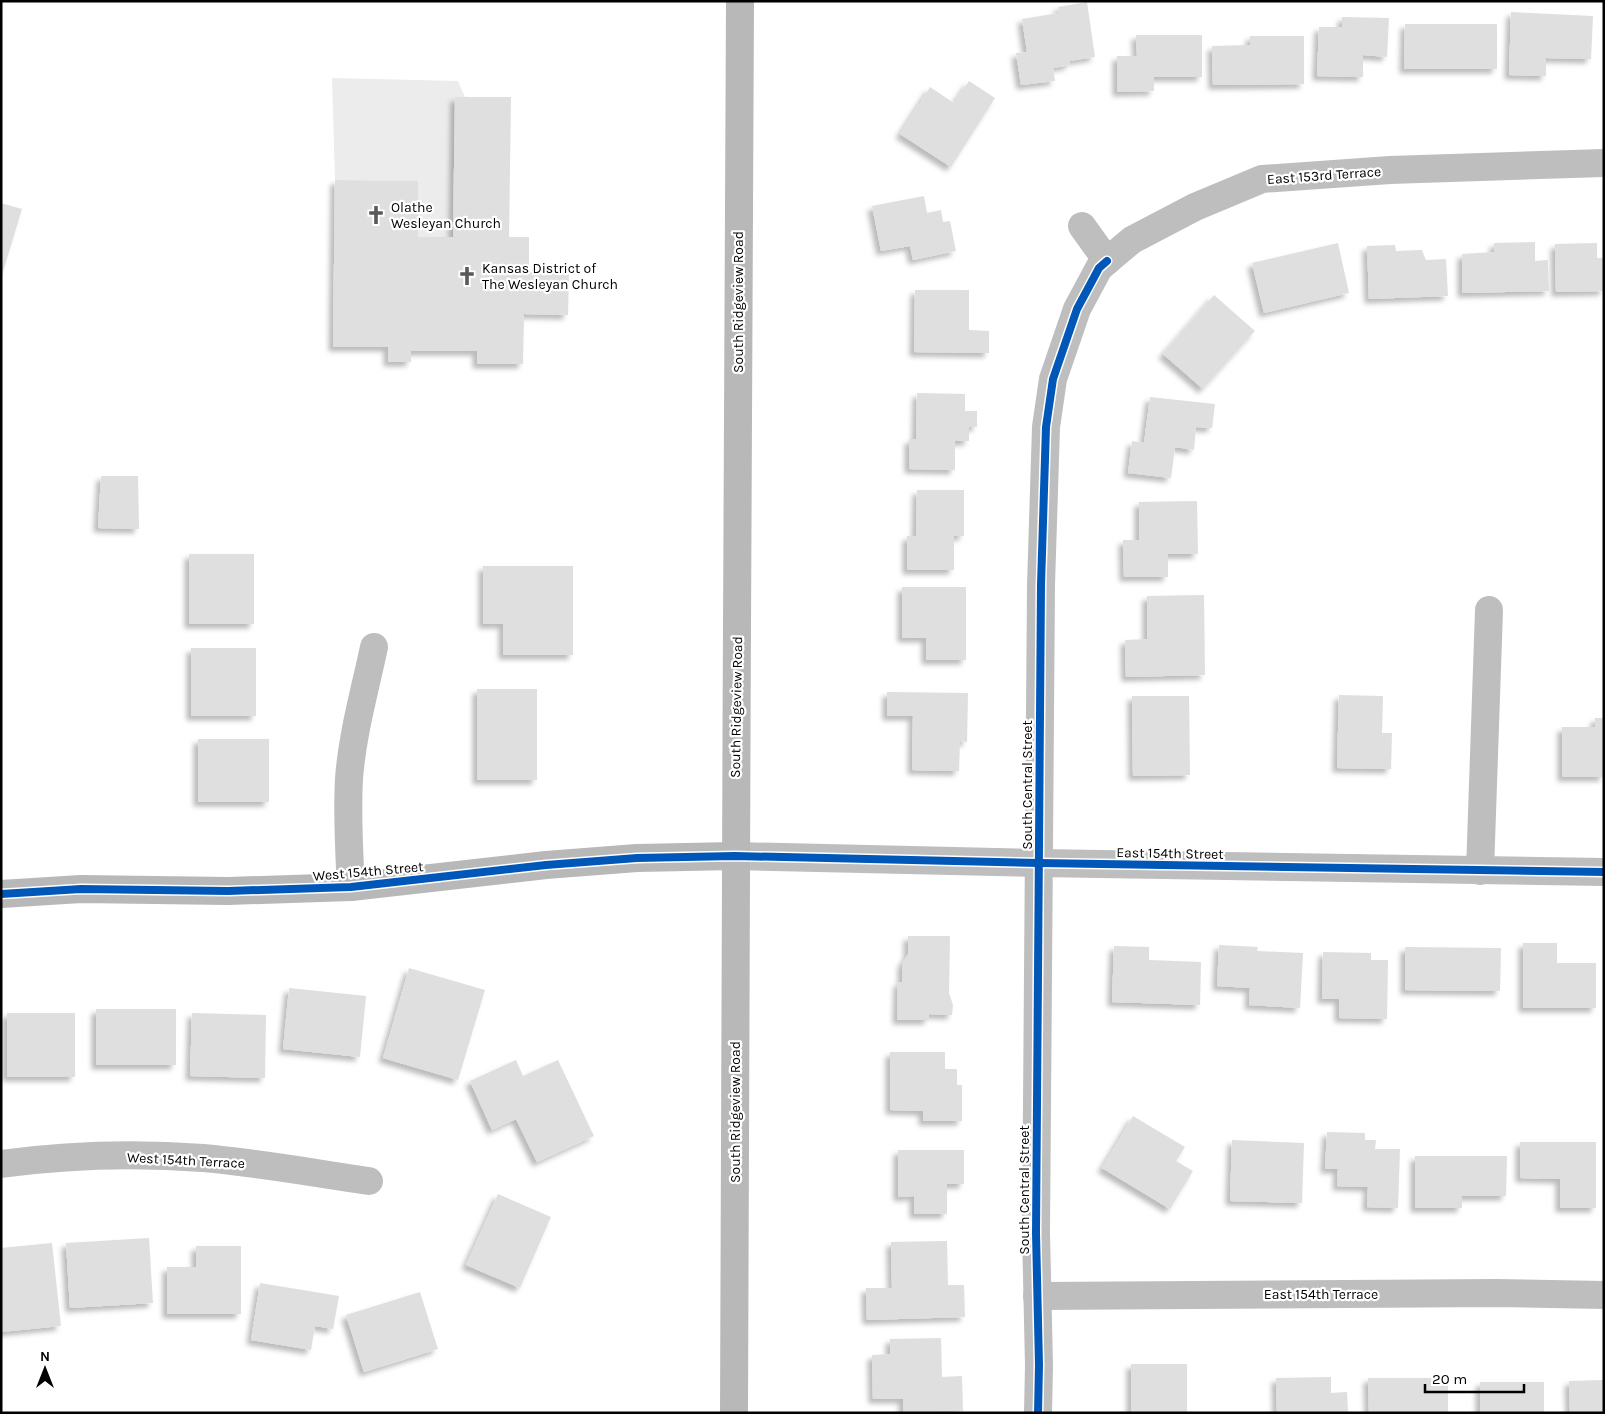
<svg xmlns="http://www.w3.org/2000/svg" width="1605" height="1414" viewBox="0 0 1605 1414" font-family="Karla,sans-serif">
	<defs>
		<filter id="shadow"><feDropShadow dx="-4.5" dy="4.5" stdDeviation="2.5" flood-color="#0004"/></filter>
	</defs>
	<rect width="100%" height="100%" fill="#fff"/>
	<polygon fill="#ececec" points="332,78 458,81 465,97 455,97 453,237 418,237 418,181 335,180"/>
	<g fill="#dfdfdf" filter="url(#shadow)">
		<polygon points="1087,2 1095,57 1069,61 1070,65 1053,68 1055,81 1021,85 1016,53 1027,52 1022,19 1059,13 1058,7"/>
		<polygon points="1511,12 1593,16 1591,59 1546,58 1546,76 1509,75"/>
		<polygon points="1342,17 1389,18 1387,57 1363,55 1363,77 1317,76 1319,27 1342,27"/>
		<polygon points="1405,24 1497,24 1497,69 1404,69"/>
		<polygon points="1136,35 1202,35 1202,77 1154,77 1154,91 1117,92 1117,56 1137,56"/>
		<polygon points="1250,36 1304,36 1304,84 1213,85 1212,46 1250,45"/>
		<polygon points="969,81 995,98 951,167 900,134 930,87 954,103"/>
		<polygon points="455,97 511,97 509,237 529,237 529,272 569,273 568,315 524,314 523,364 477,364 477,351 411,351 411,362 388,362 388,347 333,347 335,180 418,181 418,237 453,237"/>
		<polygon points="924,196 927,213 941,210 943,222 950,221 956,251 913,260 910,246 881,251 872,206"/>
		<polygon points="1,203 22,209 2,275 1,275"/>
		<polygon points="1535,242 1535,261 1548,260 1549,291 1462,293 1462,254 1494,252 1494,243"/>
		<polygon points="1338,243 1349,293 1264,313 1252,263"/>
		<polygon points="1597,243 1597,258 1604,258 1604,291 1556,292 1555,244"/>
		<polygon points="1395,245 1396,251 1422,250 1426,260 1446,259 1448,296 1369,299 1367,246"/>
		<polygon points="915,290 969,290 969,330 989,331 989,353 914,352"/>
		<polygon points="1214,295 1255,331 1203,389 1163,354"/>
		<polygon points="917,393 965,394 965,411 977,411 977,427 969,427 969,441 955,441 955,470 909,469 909,439 916,439"/>
		<polygon points="1150,397 1215,404 1212,428 1196,427 1194,450 1175,447 1171,478 1128,473 1132,441 1144,443"/>
		<polygon points="101,476 138,476 139,529 98,528"/>
		<polygon points="917,490 964,490 964,536 954,536 954,570 907,570 907,536 916,536"/>
		<polygon points="1197,501 1198,554 1168,554 1168,577 1124,577 1123,540 1139,540 1139,502"/>
		<rect x="189" y="554" width="65" height="70"/>
		<polygon points="483,566 573,566 573,655 503,655 503,624 483,624"/>
		<polygon points="902,587 966,587 966,660 926,660 926,638 902,638"/>
		<polygon points="1204,595 1205,675 1126,677 1125,640 1147,639 1147,596"/>
		<rect x="191" y="648" width="65" height="68"/>
		<rect x="477" y="689" width="60" height="91"/>
		<polygon points="887,692 968,693 967,742 960,741 959,771 912,770 913,716 887,716"/>
		<polygon points="1339,695 1383,696 1382,733 1392,733 1391,769 1337,768"/>
		<polygon points="1132,696 1189,696 1190,775 1133,776"/>
		<polygon points="1595,718 1604,718 1604,777 1562,777 1562,727 1595,727"/>
		<rect x="198" y="739" width="71" height="63"/>
		<polygon points="908,936 950,936 949,993 953,1005 952,1015 929,1014 929,1020 897,1020 898,982 902,982 902,964 908,954"/>
		<polygon points="1523,943 1557,943 1557,963 1596,963 1596,1008 1523,1008"/>
		<polygon points="1219,945 1258,947 1257,951 1303,953 1300,1008 1249,1005 1250,988 1217,986"/>
		<polygon points="1114,946 1149,947 1149,960 1201,962 1200,1005 1112,1002"/>
		<polygon points="1405,947 1501,948 1500,991 1405,990"/>
		<polygon points="1323,952 1371,953 1371,960 1388,960 1387,1019 1339,1018 1339,999 1322,999"/>
		<polygon points="409,968 485,990 458,1080 383,1058"/>
		<polygon points="289,988 366,996 360,1057 283,1049"/>
		<rect x="96" y="1009" width="80" height="56"/>
		<rect x="7" y="1013" width="68" height="64"/>
		<polygon points="192,1013 266,1015 265,1078 190,1076"/>
		<polygon points="890,1052 945,1052 945,1069 957,1069 957,1085 962,1085 962,1121 923,1121 923,1111 890,1110"/>
		<polygon points="516,1060 523,1076 558,1060 594,1136 537,1162 516,1119 492,1130 470,1081"/>
		<polygon points="1133,1116 1185,1147 1176,1161 1193,1171 1170,1209 1102,1168"/>
		<polygon points="1327,1132 1365,1133 1365,1140 1376,1140 1375,1149 1400,1149 1398,1208 1367,1207 1368,1187 1337,1186 1338,1169 1325,1169"/>
		<polygon points="1232,1140 1304,1143 1302,1203 1230,1201"/>
		<polygon points="1520,1142 1596,1142 1596,1208 1560,1208 1560,1179 1520,1178"/>
		<polygon points="898,1150 964,1150 964,1184 947,1184 947,1214 914,1214 914,1196 898,1197"/>
		<polygon points="1415,1156 1507,1156 1506,1196 1462,1196 1462,1208 1415,1208"/>
		<polygon points="498,1194 551,1217 520,1288 466,1265"/>
		<polygon points="149,1238 153,1303 70,1308 66,1243"/>
		<polygon points="947,1241 948,1285 964,1285 965,1317 867,1320 866,1288 892,1288 891,1242"/>
		<polygon points="52,1243 61,1326 1,1332 1,1248"/>
		<polygon points="196,1246 241,1246 241,1314 167,1314 167,1267 196,1267"/>
		<polygon points="260,1283 339,1296 333,1329 315,1326 311,1350 251,1340"/>
		<polygon points="420,1292 438,1349 364,1372 346,1315"/>
		<polygon points="941,1338 942,1377 962,1376 963,1411 903,1412 903,1399 873,1399 872,1355 890,1354 890,1339"/>
		<rect x="1131" y="1364" width="56" height="49"/>
		<polygon points="1331,1377 1331,1393 1347,1392 1348,1413 1277,1413 1276,1378"/>
		<polygon points="1368,1378 1448,1378 1448,1413 1369,1413"/>
		<polygon points="1604,1380 1604,1413 1570,1413 1569,1381"/>
		<rect x="1480" y="1382" width="64" height="31"/>
	</g>
	<g fill="none" stroke-linecap="round" stroke-linejoin="round">
		<g stroke="#bebebe" stroke-width="28">
			<polyline points="1082,226 1107,261 1132,240 1195,207 1262,179 1390,170 1604,163"/>
			<polyline points="735,856 1039,863 1604,872"/>
			<polyline points="1480,871 1489,610"/>
			<path d="M351 887C349 852 347 815 349 779 352 735 365 690 374 647"/>
			<path d="M1 1164C67 1155 136 1153 203 1158 259 1163 314 1173 369 1181"/>
			<polyline points="1037,1296 1496,1293 1604,1295"/>
			<polyline points="1038,1413 1039,1365 1036,1233 1041,585 1046,427 1053,379 1077,309 1099,268 1107,261"/>
		</g>
		<g stroke="#b8b8b8" stroke-width="28">
			<polyline points="1,894 81,889 228,891 351,887 546,865 637,858 735,856"/>
			<path d="M734 1413C735 942 738 472 740 1"/>
		</g>
		<g stroke="#fff" stroke-width="11">
			<g id="cycleway">
				<polyline points="1,894 81,889 228,891 351,887 546,865 637,858 735,856 1039,863 1604,872"/>
				<polyline points="1038,1413 1039,1365 1036,1233 1041,585 1046,427 1053,379 1077,309 1099,268 1107,261"/>
			</g>
		</g>
		<use href="#cycleway" stroke="#0057b8" stroke-width="8"/>
	</g>
	<defs>
		<g id="church-bare" transform="scale(1.5)"><path d="M-1.2-6h2.4v3.5h3.3v2.4h-3.3V6h-2.4V-.1h-3.3v-2.4h3.3Z" fill="#595959" stroke="#fff" stroke-width="2.5" paint-order="stroke"/></g>
	</defs>
	<g fill-rule="evenodd">
		<use href="#church-bare" x="376" y="215"/>
		<use href="#church-bare" x="467" y="276"/>
	</g>
	<g text-anchor="middle" stroke-width="4.5" stroke-linejoin="round" paint-order="stroke">
		<g font-size="14" fill="#000" stroke="#fff">
			<text transform="translate(1324 175) rotate(-4)" y="5">East 153rd Terrace</text>
			<text transform="translate(738 302) rotate(-90)" y="5">South Ridgeview Road</text>
			<text transform="translate(736 707) rotate(-89)" y="5">South Ridgeview Road</text>
			<text transform="translate(1027 785) rotate(-90)" y="5">South Central Street</text>
			<text transform="translate(1170 853) rotate(1)" y="5">East 154th Street</text>
			<text transform="translate(368 871) rotate(-5)" y="5">West 154th Street</text>
			<text transform="translate(735 1112) rotate(-90)" y="5">South Ridgeview Road</text>
			<text transform="translate(186 1160) rotate(3)" y="5">West 154th Terrace</text>
			<text transform="translate(1024 1190) rotate(-90)" y="5">South Central Street</text>
			<text x="1321" y="1299">East 154th Terrace</text>
		</g>
		<g font-size="14" fill="#000" stroke="#fff" text-anchor="start">
			<text x="391" y="212">Olathe<tspan x="391" dy="16">Wesleyan Church</tspan></text>
			<text x="482" y="273">Kansas District of<tspan x="482" dy="16">The Wesleyan Church</tspan></text>
		</g>
	</g>
	<rect width="1605" height="1414" fill="none" stroke="#000000" stroke-width="5"/>
	<g transform="translate(45 1369)" stroke="#ffffff" stroke-width="4" paint-order="stroke">
	<path d="M0-4L9 19L0 12L-9 19Z" fill="#000000"/>
	<text y="-8" font-size="14" font-weight="bold" text-anchor="middle" fill="#000000">N</text>
	</g>
	<path d="M1425 1384v8h99v-8" fill="none" stroke="#000000" stroke-width="2.5"/>
	<text x="1432" y="1384" font-size="15" fill="#000000" stroke="#ffffff" stroke-width="4" paint-order="stroke">20 m</text>
</svg>
